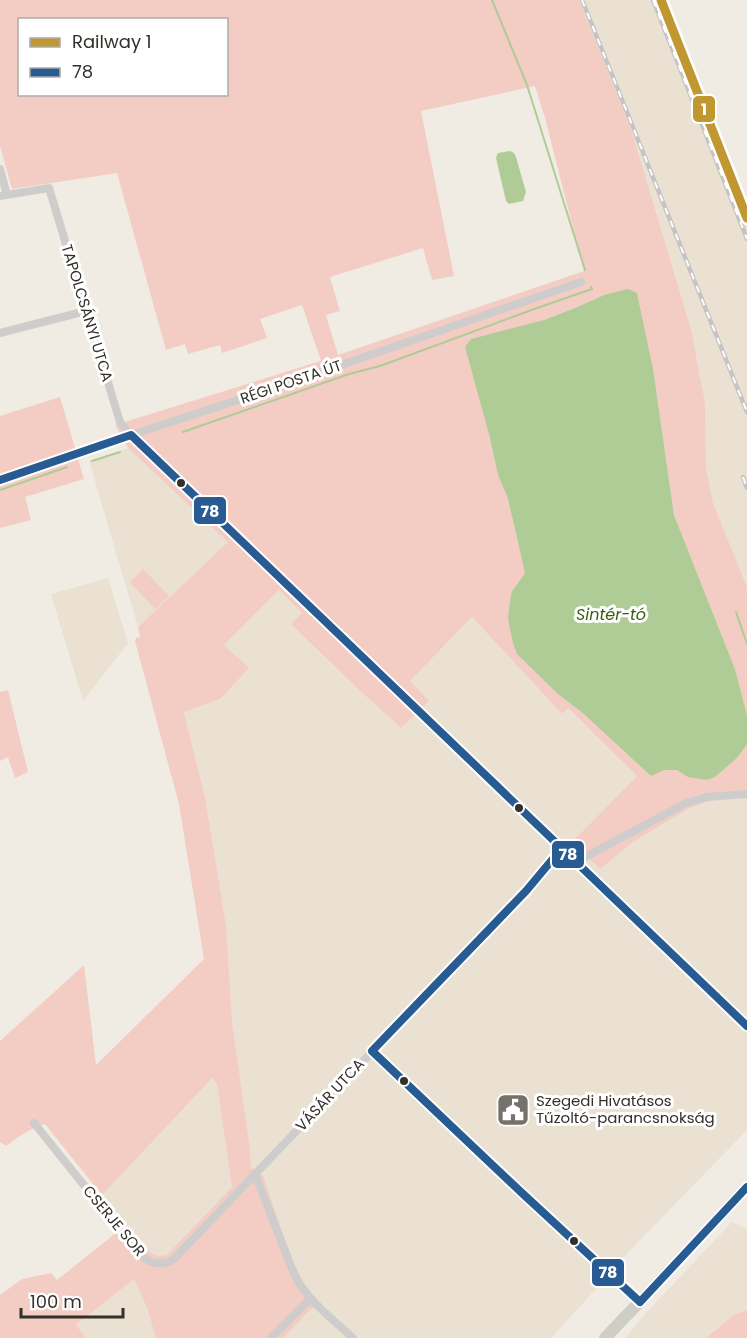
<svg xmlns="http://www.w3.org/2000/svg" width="747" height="1338" viewBox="0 0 747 1338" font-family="Poppins,sans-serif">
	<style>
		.built { fill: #eae1d3 }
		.green { fill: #f3ccc4; fill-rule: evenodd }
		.water { fill: #afcc96 }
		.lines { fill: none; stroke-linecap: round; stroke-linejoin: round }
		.stream { stroke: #afcc96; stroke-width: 2 }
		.minor { stroke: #cfcdcc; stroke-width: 8 }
		.primary { stroke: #cecec7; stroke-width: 12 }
		.rail-casing { stroke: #c5c4c2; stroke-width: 4.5 }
		.rail { stroke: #fff; stroke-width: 2; stroke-dasharray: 7; stroke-linecap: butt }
		.bus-1-casing { stroke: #fff; stroke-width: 12 }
		.bus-1 { stroke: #275b91; stroke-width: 8 }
		.rail-1-casing { stroke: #fff; stroke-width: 14 }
		.rail-1 { stroke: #c09731; stroke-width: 9 }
		.bus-dot { fill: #332f2a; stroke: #fff; stroke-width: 2 }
		.labels { text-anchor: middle; stroke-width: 6; stroke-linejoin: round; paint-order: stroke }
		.street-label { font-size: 15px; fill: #332f2a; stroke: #fff }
		.poi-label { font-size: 15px; fill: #332f2a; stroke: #fff; text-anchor: start }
		.water-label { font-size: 16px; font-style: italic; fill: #365e0d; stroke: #fff }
		.line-badge { stroke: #fff; stroke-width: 2 }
		.badge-label { font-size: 16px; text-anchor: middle; font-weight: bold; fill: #fff }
	</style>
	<rect width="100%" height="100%" fill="#f0ece4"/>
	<g class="built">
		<polygon points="579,0 666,0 747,207 747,587 713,503 706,467 705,403 691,329 632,132"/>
		<polygon points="128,448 228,542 138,627 89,461"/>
		<polygon points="108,578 128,643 83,701 51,594"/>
		<polygon points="279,590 302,613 292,625 358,689 401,728 410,681 472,617 562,714 568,708 637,776 571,843 599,869 633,842 688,809 715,799 747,796 747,1130 615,1266 606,1278 551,1338 283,1338 319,1301 306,1287 290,1255 263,1175 251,1167 250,1149 232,1021 226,925 205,797 184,712 201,706 248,668 224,645"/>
		<polygon points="212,1077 217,1083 232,1187 168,1255 158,1256 149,1252 102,1195"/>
		<polygon points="732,1222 747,1229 747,1310 734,1315 709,1334 708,1338 625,1338 645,1314"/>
		<polygon points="134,1279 147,1308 156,1338 86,1338 76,1325"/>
	</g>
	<g class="green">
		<path d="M0,0H579L632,132L691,329L705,403L706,467L713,503L747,587V715L735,669L674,515L653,368L637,293L604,295L575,308L544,320L489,434L498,475L508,499L525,573L512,591L558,694L585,715L664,770H677L707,780L715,777L737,758L747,742V796L715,799L688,809L633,842L600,869L571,843L637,776L568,708L562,714L472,617L410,681L429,701L401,728L358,689L291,624L302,613L279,590L224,645L249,668L220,699L184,712L205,797L226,925L232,1021L250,1149L251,1167L263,1175L290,1255L306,1287L319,1301L283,1338H156L147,1308L134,1279L76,1325L86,1338H0V1295L22,1279L51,1273L57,1280L126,1225L149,1252L158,1256L167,1255L232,1187L217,1084L212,1078L102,1195L45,1124C29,1129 19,1136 6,1146L0,1142V1041L84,965L96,1065L204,959L179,804L135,641L136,638L140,637L138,627L228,542L128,448L115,425L321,361L302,305L260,319L267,338L222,353L220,345L188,354L185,344L166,350L117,173L12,189L0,146ZM20,20H226V94H20ZM535,86L545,118L584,271L338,355L326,315L340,311L330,277L423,248L432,280L454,276L421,111Z"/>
		<polygon points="60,397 84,479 25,497 31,520 0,528 0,416"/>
		<polygon points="143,569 169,596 155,609 130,582"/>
		<polygon points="8,690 28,772 15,778 8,757 0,761 0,692"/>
		<polygon points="747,1310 747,1338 708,1338 709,1335 734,1315"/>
	</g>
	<g class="water">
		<polygon points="510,151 514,153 516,157 526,192 523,201 509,204 506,201 496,158 498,153"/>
		<polygon points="628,289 637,293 653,368 674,515 735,669 747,715 747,744 737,758 715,777 707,780 688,777 677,770 664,770 651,776 585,715 558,694 517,654 513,643 508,619 510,601 512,591 525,573 508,499 498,475 489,434 465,347 471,339 544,320 575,308 604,295"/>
	</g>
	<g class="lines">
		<g class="stream">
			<polyline points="492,0 527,85 585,270"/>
			<polyline points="183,432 349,374 380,366 537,308 592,289 591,287"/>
			<polyline points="92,461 120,452"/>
			<polyline points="0,490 67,467"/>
			<polyline points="736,612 747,644"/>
		</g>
		<g class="minor">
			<polyline points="0,169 7,195"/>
			<polyline points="0,196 49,188 120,422 131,435 148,450 747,1026"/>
			<polyline points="0,333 86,311"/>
			<polyline points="0,480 131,435 266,391 581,282"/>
			<polyline points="576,862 686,803 707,797 747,794"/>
			<polyline points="372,1051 522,1193 640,1302"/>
			<path d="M34,1123L140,1255C150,1264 161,1266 173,1260L526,891L562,848"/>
			<path d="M255,1174L294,1274C307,1300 331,1318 353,1338"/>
			<polyline points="271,1338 310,1299"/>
		</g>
		<polyline class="primary" points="605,1338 651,1290 747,1187"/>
		<g class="rail-casing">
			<g id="rail">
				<polyline points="582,0 747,412"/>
				<polyline points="653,0 747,239"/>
				<polyline points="743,477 747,488"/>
			</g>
		</g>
		<use href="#rail" class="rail"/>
		<g class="bus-1-casing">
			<g id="bus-1">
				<polyline points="0,480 131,435 747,1026"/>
				<polyline points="562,848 526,891 372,1051 522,1193 640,1302 747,1187"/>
			</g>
		</g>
		<use href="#bus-1" class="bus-1"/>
		<g class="rail-1-casing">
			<polyline id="rail-1" points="661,0 747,218"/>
		</g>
		<use href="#rail-1" class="rail-1"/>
	</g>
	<defs>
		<g id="civic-square" transform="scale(1.725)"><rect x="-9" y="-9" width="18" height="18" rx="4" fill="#75716b" stroke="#fff"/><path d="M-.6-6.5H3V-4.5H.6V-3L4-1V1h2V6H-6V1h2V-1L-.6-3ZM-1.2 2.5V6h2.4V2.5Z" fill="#fff"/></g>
	</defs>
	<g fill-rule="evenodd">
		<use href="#civic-square" x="513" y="1110"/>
	</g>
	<g class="bus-dot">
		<circle cx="181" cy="483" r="5"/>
		<circle cx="519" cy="808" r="5"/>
		<circle cx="404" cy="1081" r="5"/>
		<circle cx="574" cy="1241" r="5"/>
	</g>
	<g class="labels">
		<g class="street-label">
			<text transform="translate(87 313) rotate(73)" y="5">TAPOLCSÁNYI UTCA</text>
			<text transform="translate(291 382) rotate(-19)" y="5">RÉGI POSTA ÚT</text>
			<text transform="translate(330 1095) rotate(-47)" y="5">VÁSÁR UTCA</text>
			<text transform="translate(114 1221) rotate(50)" y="5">CSERJE SOR</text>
		</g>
		<g class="poi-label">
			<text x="536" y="1106">Szegedi Hivatásos<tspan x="536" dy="17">Tűzoltó-parancsnokság</tspan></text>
		</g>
		<g class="water-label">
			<text x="611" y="620">Sintér-tó</text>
		</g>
	</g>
	<g class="line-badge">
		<rect x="692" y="95" width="24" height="28" rx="6" fill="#c09731"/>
		<rect x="193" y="496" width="34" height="29" rx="6" fill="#275b91"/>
		<rect x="551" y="840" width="34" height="29" rx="6" fill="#275b91"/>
		<rect x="591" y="1258" width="34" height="29" rx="6" fill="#275b91"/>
	</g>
	<g class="badge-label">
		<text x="704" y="115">1</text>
		<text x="210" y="517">78</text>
		<text x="568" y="860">78</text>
		<text x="608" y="1278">78</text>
	</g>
	<rect x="18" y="18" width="210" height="78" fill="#ffffff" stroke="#adacaa" stroke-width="1.5"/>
	<rect x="30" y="38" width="30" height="9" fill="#c09731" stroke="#adacaa" stroke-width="1.5"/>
	<text x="72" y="48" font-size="18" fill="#332f2a">Railway 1</text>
	<rect x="30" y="68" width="30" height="9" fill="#275b91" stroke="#adacaa" stroke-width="1.5"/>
	<text x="72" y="78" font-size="18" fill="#332f2a">78</text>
	<path d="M21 1308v9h102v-9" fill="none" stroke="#332f2a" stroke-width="3"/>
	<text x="30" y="1308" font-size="18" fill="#332f2a" stroke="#ffffff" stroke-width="4.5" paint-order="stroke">100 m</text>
</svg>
